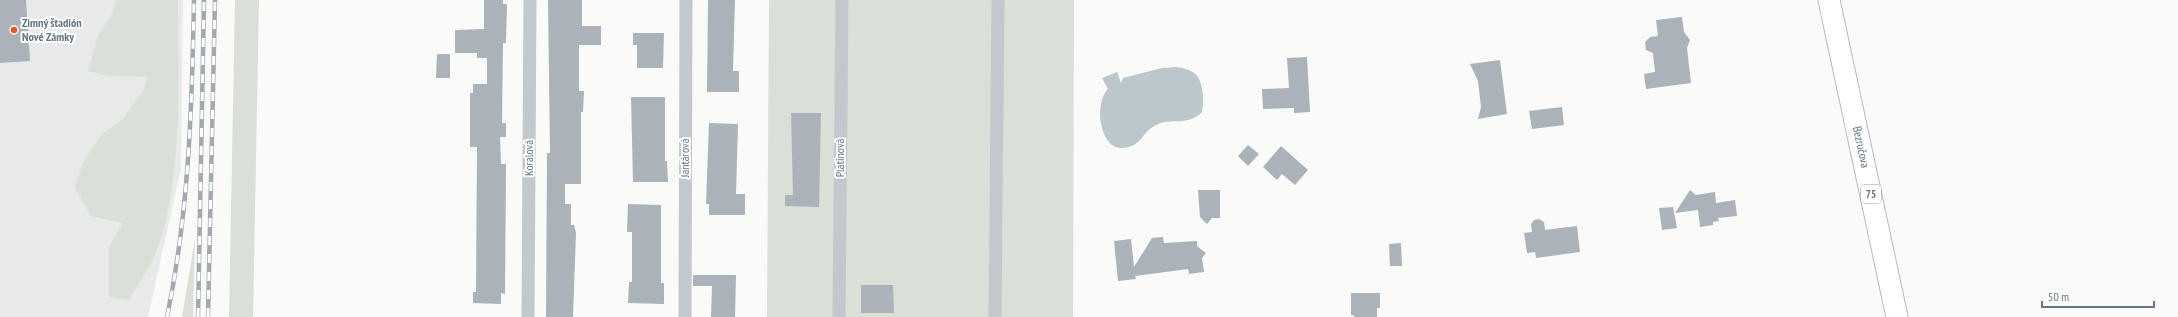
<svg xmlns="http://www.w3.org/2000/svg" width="2178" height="317" viewBox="0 0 2178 317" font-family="'PT Sans Narrow',sans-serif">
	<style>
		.built { fill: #e8e9e9 }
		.green { fill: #dadfd7 }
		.water { fill: #bbc7cb }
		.building { fill: #aab3b9 }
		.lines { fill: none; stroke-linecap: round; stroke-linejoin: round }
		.primary-casing { stroke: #b5babe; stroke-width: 23 }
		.street { stroke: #c3c8cc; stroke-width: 13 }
		.primary { stroke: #fff; stroke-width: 21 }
		.rail-casing { stroke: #a2aab0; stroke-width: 4.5 }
		.rail { stroke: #fff; stroke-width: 3; stroke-dasharray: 9; stroke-linecap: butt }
		.poi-dot { fill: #e4572e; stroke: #fff; stroke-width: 1.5 }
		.labels { text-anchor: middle; stroke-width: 4; stroke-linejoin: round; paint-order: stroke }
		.shield { fill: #fff; stroke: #939fa8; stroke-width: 1 }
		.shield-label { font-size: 11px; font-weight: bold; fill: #657683 }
		.poi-label { font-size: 12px; font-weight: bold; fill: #657683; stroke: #fff; text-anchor: start }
		.street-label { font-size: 12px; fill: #657683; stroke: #fff }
	</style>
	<rect width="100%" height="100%" fill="#fafaf8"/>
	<polygon class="built" points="0,0 183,0 181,168 148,317 0,317"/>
	<g class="green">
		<path d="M116,0H178C178,78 184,183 155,255C148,271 137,285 129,300L109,297V247L123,223L91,216L75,188L83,162L102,134L122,120L144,89L148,77L110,76L88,71L98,36L112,14Z"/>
		<polygon points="235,0 259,0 253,317 229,317"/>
		<polygon points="769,0 1074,0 1073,317 767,317"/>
		<polygon points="195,239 193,317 182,317"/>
	</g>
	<path class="water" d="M1176,67C1182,68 1189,69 1194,73C1204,80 1204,102 1202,112C1188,127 1171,117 1156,125C1141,132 1142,148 1121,148C1099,148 1094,102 1108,89L1102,78L1117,72L1121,83L1123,78L1162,68Z"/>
	<g class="building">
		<polygon points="0,0 26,0 30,61 0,63"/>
		<polygon points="484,0 503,0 503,4 507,4 506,43 503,43 502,123 506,123 506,137 500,137 501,164 506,164 505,294 501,293 501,304 473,303 473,292 476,292 477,147 470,147 470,93 473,93 473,84 487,84 487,58 477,58 477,53 455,53 455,30 484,29"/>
		<polygon points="548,0 582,0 582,26 601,26 601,45 579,45 579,91 584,91 583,112 581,112 581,184 565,184 565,204 571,204 571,225 574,225 576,233 573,317 546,317 547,153 550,153"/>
		<polygon points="708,0 735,0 733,71 739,71 739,92 707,92"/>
		<polygon points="1682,17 1684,32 1690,40 1687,48 1691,83 1646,89 1644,74 1655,72 1653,53 1646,50 1645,42 1650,37 1658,36 1656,20"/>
		<polygon points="633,33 664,33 663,68 637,68 637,45 633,45"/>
		<polygon points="437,54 450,54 450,78 436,78"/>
		<polygon points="1307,57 1310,112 1294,113 1294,108 1263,109 1262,89 1289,88 1287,58"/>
		<polygon points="1500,60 1507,114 1478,119 1481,107 1478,81 1470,64"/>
		<polygon points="631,97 665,97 665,161 667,161 668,182 633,182"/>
		<polygon points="1562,107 1564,125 1532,129 1529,111"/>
		<polygon points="791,113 821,113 819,207 785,206 785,195 793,195"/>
		<polygon points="709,123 738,124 736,194 745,194 745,215 709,215 709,204 706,204"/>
		<polygon points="1248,145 1259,154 1248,166 1238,156"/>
		<polygon points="1281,146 1308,170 1295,185 1282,174 1277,180 1263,167"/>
		<polygon points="1198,190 1220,190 1220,218 1212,218 1207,224 1200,217"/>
		<polygon points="1690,190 1696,195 1715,192 1716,203 1735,200 1737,216 1718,218 1719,221 1713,222 1713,225 1700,227 1698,210 1675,213"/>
		<polygon points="628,204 661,205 661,283 664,283 664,304 628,303 629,282 632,282 632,232 627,232"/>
		<polygon points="1673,207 1677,228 1662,230 1659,208"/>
		<polygon points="1539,219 1544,222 1545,230 1577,226 1580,252 1536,258 1535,252 1527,253 1524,233 1532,232 1531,224 1534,220"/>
		<polygon points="1163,237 1164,243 1197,241 1197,246 1206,253 1202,258 1204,272 1189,274 1188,269 1135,276 1136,279 1118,281 1114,241 1131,239 1134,267 1152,238"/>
		<polygon points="1401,243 1402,266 1390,266 1389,244"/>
		<polygon points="693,275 736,275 735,317 711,317 712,286 693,286"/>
		<polygon points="861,285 893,285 894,313 861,313"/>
		<polygon points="1351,293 1380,293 1380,308 1377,308 1377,317 1354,317 1354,315 1351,315"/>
	</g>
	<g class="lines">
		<g class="primary-casing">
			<polyline id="primary" points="1829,0 1897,317"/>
		</g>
		<g class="street">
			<polyline points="528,317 530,0"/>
			<polyline points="685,317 686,0"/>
			<polyline points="839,317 842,0"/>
			<polyline points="995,317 998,0"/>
		</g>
		<use href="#primary" class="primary"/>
		<g class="rail-casing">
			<g id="rail">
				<path d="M167,317C189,212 192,107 194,0"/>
				<polyline points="198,317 204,0"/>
				<polyline points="208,317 215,0"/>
			</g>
		</g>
		<use href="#rail" class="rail"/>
	</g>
	<circle class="poi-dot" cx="14" cy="30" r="4"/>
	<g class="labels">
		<rect class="shield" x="1861" y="185" width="20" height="18" rx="3"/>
		<g class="shield-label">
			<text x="1871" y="198">75</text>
		</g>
		<g class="poi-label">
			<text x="22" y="27">Zimný štadión<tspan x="22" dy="14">Nové Zámky</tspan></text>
		</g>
		<g class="street-label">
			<text transform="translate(1861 147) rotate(78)" y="4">Bezručova</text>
			<text transform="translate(529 158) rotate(-90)" y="4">Koralová</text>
			<text transform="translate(685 158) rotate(-90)" y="4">Jantárová</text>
			<text transform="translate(840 158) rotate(-90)" y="4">Platinová</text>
		</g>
	</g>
	<path d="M2042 301v6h112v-6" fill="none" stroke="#657683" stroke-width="2"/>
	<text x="2048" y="301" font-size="12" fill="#657683" stroke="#ffffff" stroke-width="3" paint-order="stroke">50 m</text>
</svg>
